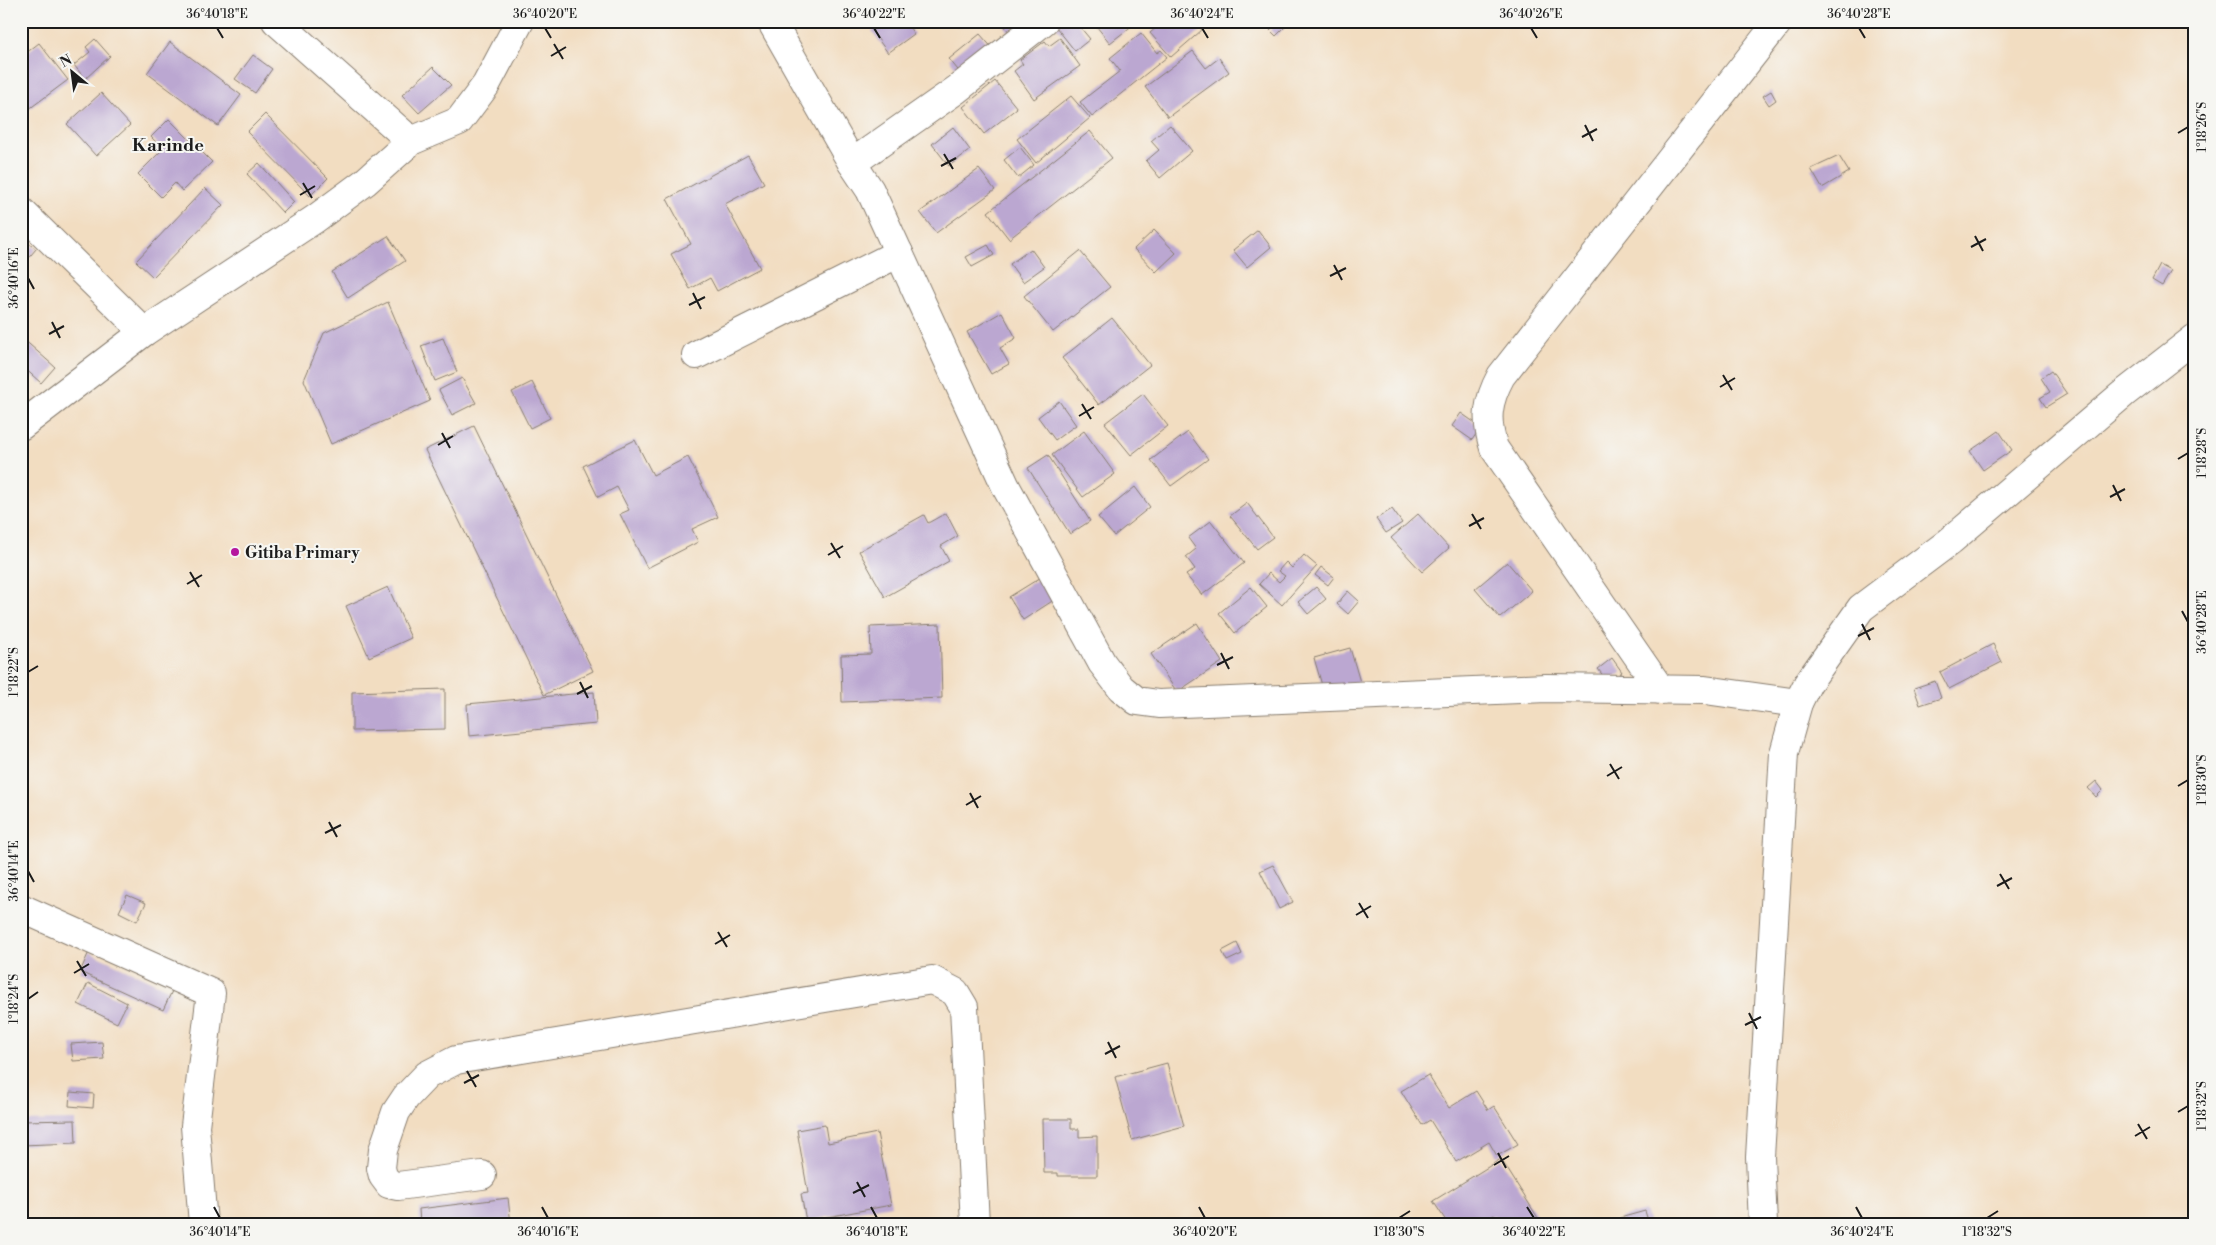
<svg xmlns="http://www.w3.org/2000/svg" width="2216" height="1245" viewBox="0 0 2216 1245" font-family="'Libre Bodoni',serif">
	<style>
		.building { fill: #bba7d1 }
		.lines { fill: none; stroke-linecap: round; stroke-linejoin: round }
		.minor-casing { stroke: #877c6e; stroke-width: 30 }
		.minor { stroke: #fff; stroke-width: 28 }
		.ticks { fill: none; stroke: #1c1c1c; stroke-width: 2 }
		.poi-dot { fill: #b5179e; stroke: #f6f6f2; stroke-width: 2 }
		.labels { text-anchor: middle; stroke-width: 4; stroke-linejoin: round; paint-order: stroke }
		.poi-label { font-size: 16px; font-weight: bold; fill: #1c1c1c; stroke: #f6f6f2; text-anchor: start }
		.neighbourhood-label { font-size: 18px; font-weight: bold; fill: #1c1c1c; stroke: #f6f6f2 }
		.neatline { fill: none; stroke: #1c1c1c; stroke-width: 2 }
		.ticks-label { font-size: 12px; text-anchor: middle; fill: #1c1c1c }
	</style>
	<rect width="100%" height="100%" fill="#f6f6f2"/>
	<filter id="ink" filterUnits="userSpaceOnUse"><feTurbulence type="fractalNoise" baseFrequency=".02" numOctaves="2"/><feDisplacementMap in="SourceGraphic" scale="10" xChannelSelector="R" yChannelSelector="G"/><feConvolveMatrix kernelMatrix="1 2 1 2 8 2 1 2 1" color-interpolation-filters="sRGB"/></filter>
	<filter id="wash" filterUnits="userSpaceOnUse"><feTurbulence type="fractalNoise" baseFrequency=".0096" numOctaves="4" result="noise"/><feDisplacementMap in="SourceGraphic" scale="20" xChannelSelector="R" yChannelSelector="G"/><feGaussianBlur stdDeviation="1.12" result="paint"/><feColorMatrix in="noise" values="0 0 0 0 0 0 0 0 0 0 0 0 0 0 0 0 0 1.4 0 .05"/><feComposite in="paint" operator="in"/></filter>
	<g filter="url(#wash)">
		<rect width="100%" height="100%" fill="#f2ddc1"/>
		<g id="blocks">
			<g class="building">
				<polygon points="21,21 32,21 21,31"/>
				<polygon points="884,21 890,25 895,21 905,21 914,34 888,53 872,31"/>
				<polygon points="956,21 968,21 959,27"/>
				<polygon points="1001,21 1023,21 1009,32"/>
				<polygon points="1064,21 1075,21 1090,39 1075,51 1056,27"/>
				<polygon points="1092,21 1138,21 1110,43"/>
				<polygon points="1164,21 1194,21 1202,30 1171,57 1150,33"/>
				<polygon points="1278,21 1282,21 1287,25 1276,36 1270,30"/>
				<polygon points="1141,33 1157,53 1161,50 1167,57 1092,117 1080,102 1120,71 1110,58"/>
				<polygon points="980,34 994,50 962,75 949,59"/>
				<polygon points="1060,38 1080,66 1034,99 1014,71 1023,64 1020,60 1045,41 1049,46"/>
				<polygon points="95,39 110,56 85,79 74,65 90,52 86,47"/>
				<polygon points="170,42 241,95 218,126 147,73"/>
				<polygon points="39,43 68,80 21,115 21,57"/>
				<polygon points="1193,51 1206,68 1219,58 1229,72 1168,117 1145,87"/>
				<polygon points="253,55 272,69 255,93 235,79"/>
				<polygon points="433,67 451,85 419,113 402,95"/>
				<polygon points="995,81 1017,108 984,134 963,107"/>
				<polygon points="1771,91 1776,100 1769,105 1763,96"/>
				<polygon points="101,93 130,125 96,156 67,124"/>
				<polygon points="1071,96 1090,118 1036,163 1017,139"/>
				<polygon points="265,114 328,178 310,196 247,132"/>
				<polygon points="169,119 212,162 182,191 175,183 161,197 138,174 163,149 151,137"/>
				<polygon points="1170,125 1192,151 1160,178 1146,161 1159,150 1151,141"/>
				<polygon points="953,127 970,150 949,166 932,144"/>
				<polygon points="1090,131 1112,158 1009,239 988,212"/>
				<polygon points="1020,147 1034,165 1018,178 1004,160"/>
				<polygon points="748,155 764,183 725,204 760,268 717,291 710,278 690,289 671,254 691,244 667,199"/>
				<polygon points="1839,156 1849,172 1822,188 1811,169"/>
				<polygon points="259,163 294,202 283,213 247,174"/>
				<polygon points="979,169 995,190 936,233 920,212"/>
				<polygon points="205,188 223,205 153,277 136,261"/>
				<polygon points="1154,230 1176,253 1156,272 1134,249"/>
				<polygon points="1258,230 1271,247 1247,267 1233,250"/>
				<polygon points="388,236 405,261 348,298 332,272"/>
				<polygon points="21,238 36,249 21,267"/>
				<polygon points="988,245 994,255 972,267 966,257"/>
				<polygon points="1031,249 1044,267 1023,282 1010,264"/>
				<polygon points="1080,251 1110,287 1053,332 1024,296"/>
				<polygon points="2160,265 2171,271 2162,286 2152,280"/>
				<polygon points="388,302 430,401 331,444 304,380 324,333"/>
				<polygon points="1002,312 1016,338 1000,348 1009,364 991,374 967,332"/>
				<polygon points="1112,318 1150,365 1099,405 1062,358"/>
				<polygon points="21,337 55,367 41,383 21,365"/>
				<polygon points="443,338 457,372 435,381 421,346"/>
				<polygon points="2051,371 2067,394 2046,407 2040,398 2050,392 2041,378"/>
				<polygon points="462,378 476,403 452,415 439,390"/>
				<polygon points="532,382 550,418 530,428 512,392"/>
				<polygon points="1143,394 1168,426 1131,455 1105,423"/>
				<polygon points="1059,401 1076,425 1055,440 1038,417"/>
				<polygon points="1461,413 1481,427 1472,440 1452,426"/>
				<polygon points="474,426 593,671 544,695 425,450"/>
				<polygon points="1084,431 1115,474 1083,497 1052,455"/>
				<polygon points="1999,431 2012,450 1983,470 1970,451"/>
				<polygon points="1188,432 1208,459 1171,486 1151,460"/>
				<polygon points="635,440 653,475 688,457 718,517 692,529 698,542 647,568 620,514 629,510 617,487 598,497 583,466"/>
				<polygon points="1048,455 1090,521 1070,534 1028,468"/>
				<polygon points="1135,487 1150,507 1114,536 1098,517"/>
				<polygon points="1247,503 1273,537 1257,549 1230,516"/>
				<polygon points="1392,509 1402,523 1386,533 1376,519"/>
				<polygon points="946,513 958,536 941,546 949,561 885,597 859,551 924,515 928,523"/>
				<polygon points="1418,514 1449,548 1422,572 1391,538"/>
				<polygon points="1211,521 1244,563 1202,595 1186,575 1195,569 1186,557 1196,549 1188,538"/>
				<polygon points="1304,555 1317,566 1282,605 1259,584 1269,573 1279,582 1285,576 1278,571 1286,562 1292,568"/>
				<polygon points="1507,562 1532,591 1500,618 1475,589"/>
				<polygon points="1321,567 1334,577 1328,585 1315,575"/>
				<polygon points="1043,576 1057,598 1023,620 1009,597"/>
				<polygon points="388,587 411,638 369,657 346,606"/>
				<polygon points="1251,587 1267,607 1235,633 1219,613"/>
				<polygon points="1316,587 1326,599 1308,614 1298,602"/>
				<polygon points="1348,591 1359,601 1348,614 1337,604"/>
				<polygon points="1197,623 1222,662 1177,692 1151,654"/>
				<polygon points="940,624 942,698 842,702 841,655 871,654 870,627"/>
				<polygon points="1993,644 2002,662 1949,689 1940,672"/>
				<polygon points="1350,648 1360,682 1324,692 1314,658"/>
				<polygon points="1612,658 1622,672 1608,682 1598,669"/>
				<polygon points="1935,681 1941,698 1920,705 1914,688"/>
				<polygon points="445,689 445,729 352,731 352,692"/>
				<polygon points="594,692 596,724 469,736 467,704"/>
				<polygon points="2096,781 2103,790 2096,797 2088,788"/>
				<polygon points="1273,865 1293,902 1279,909 1260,871"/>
				<polygon points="127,895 146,903 137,921 119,912"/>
				<polygon points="1237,943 1242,954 1227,961 1222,951"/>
				<polygon points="89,952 172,991 163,1010 80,972"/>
				<polygon points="88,983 127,1003 117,1023 78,1004"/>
				<polygon points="102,1042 104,1059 73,1061 71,1044"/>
				<polygon points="1167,1063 1184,1126 1132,1140 1115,1077"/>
				<polygon points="1428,1075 1449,1108 1476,1091 1488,1110 1494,1106 1518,1144 1497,1156 1489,1142 1456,1162 1430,1120 1422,1125 1401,1091"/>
				<polygon points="70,1092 94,1094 93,1108 69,1106"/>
				<polygon points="1043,1119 1071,1119 1071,1129 1079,1129 1079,1137 1097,1136 1097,1176 1058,1176 1058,1173 1044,1173"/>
				<polygon points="75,1120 76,1143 21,1145 21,1121"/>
				<polygon points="825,1125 828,1143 877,1133 891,1205 806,1221 801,1194 808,1193 797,1130"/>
				<polygon points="1501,1159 1538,1218 1529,1224 1499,1224 1494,1215 1481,1224 1448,1224 1433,1201"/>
				<polygon points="508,1198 511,1224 420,1224 419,1209"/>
				<polygon points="1645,1211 1649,1224 1622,1224 1620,1218"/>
			</g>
		</g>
	</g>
	<g filter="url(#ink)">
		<use href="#blocks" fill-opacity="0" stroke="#877c6e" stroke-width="1"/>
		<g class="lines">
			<g class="minor-casing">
				<g id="minor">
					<polyline points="276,21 411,141"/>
					<polyline points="771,21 852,163 870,190 1006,487 1102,663 1121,688 1137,701 1159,704 1546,688 1705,690 1798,703"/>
					<polyline points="852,163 956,90 1044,21"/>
					<polyline points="21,211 144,332"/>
					<polyline points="696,355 899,253"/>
					<polyline points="21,426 144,332 315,219 365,182 411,141 459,121 486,85 520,21"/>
					<path d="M1661,690L1494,448C1485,420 1487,402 1501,376L1779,21"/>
					<polyline points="21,908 211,993 195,1126 203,1224"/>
					<polyline points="482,1175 398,1186 389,1184 383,1176 381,1168 383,1150 396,1112 406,1097 427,1075 456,1060 932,980 955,992 964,1007 975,1224"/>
					<polyline points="1763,1224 1760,1157 1784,753 1798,703 1808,683 1861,608 1949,542 2123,394 2195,338"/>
				</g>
			</g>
			<use href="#minor" class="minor"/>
		</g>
	</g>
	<path class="ticks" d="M217,28L223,38M545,28L551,38M874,28L880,38M1202,28L1208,38M1531,28L1537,38M1859,28L1865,38M554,44L563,59M551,56L566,47M1585,125L1593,141M2178,133L2188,127M1582,137L1597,129M944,154L953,169M941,166L956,158M303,183L312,198M300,195L315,186M1975,236L1983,251M1971,247L1986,239M1334,265L1342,280M1330,276L1346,268M28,278L34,289M693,293L701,309M689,305L705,297M52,322L60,338M49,334L64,326M1723,375L1732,390M1720,387L1735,378M1082,404L1091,419M1079,416L1094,407M442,433L450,448M438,445L453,436M2178,459L2188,453M2113,485L2121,501M2110,497L2125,489M1472,514L1481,529M1469,526L1484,518M831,543L840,558M828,555L843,546M190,572L199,587M187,584L202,575M2182,611L2188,622M1862,624L1870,640M1858,636L1874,628M1221,653L1229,669M1217,665L1233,657M28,672L38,666M580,682L588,698M577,694L592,686M1610,764L1619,779M1607,776L1622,767M2178,786L2188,780M970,793L978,808M966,805L981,796M329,822L337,837M325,833L341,825M28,871L34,882M2000,874L2009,889M1997,886L2012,878M1359,903L1368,918M1356,915L1371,906M718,932L727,947M715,944L730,935M77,961L86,976M74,973L89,964M28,999L38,992M1749,1013L1757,1029M1745,1025L1761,1017M1108,1042L1116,1058M1105,1054L1120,1046M467,1071L476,1087M464,1083L479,1075M2178,1112L2188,1106M2138,1124L2147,1139M2135,1136L2150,1127M1498,1153L1506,1168M1494,1165L1509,1156M857,1182L865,1197M853,1193L869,1185M214,1207L220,1218M542,1207L548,1218M871,1207L877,1218M1199,1207L1205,1218M1527,1207L1534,1218M1856,1207L1862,1218M1399,1218L1410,1211M1987,1218L1998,1211"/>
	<circle class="poi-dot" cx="235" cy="552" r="5"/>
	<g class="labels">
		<g class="poi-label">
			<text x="245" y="558">Gitiba Primary</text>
		</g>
		<g class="neighbourhood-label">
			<text x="168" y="151">Karinde</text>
		</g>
	</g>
	<rect width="2216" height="1245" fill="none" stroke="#f6f6f2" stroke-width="55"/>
	<g transform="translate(72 72) rotate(331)" stroke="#f6f6f2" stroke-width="4" paint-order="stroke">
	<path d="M0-4L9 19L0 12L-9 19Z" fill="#1c1c1c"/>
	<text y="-8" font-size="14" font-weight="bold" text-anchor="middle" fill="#1c1c1c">N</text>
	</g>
	<rect x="28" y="28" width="2160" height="1190" class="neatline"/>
	<g class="ticks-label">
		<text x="217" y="18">36°40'18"E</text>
		<text x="545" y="18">36°40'20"E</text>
		<text x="874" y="18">36°40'22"E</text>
		<text x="1202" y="18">36°40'24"E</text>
		<text x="1531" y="18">36°40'26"E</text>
		<text x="1859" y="18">36°40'28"E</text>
		<text transform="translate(2202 127) rotate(-90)" y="4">1°18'26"S</text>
		<text transform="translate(14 278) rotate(-90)" y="4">36°40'16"E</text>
		<text transform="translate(2202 453) rotate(-90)" y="4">1°18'28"S</text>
		<text transform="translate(2202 622) rotate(-90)" y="4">36°40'28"E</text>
		<text transform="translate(14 672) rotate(-90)" y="4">1°18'22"S</text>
		<text transform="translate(2202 780) rotate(-90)" y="4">1°18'30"S</text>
		<text transform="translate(14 871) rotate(-90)" y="4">36°40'14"E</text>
		<text transform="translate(14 999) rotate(-90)" y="4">1°18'24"S</text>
		<text transform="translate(2202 1106) rotate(-90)" y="4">1°18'32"S</text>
		<text x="220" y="1236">36°40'14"E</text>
		<text x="548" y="1236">36°40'16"E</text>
		<text x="877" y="1236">36°40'18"E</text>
		<text x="1205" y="1236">36°40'20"E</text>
		<text x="1399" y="1236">1°18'30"S</text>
		<text x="1534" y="1236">36°40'22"E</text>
		<text x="1862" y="1236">36°40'24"E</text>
		<text x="1987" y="1236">1°18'32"S</text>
	</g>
</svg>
